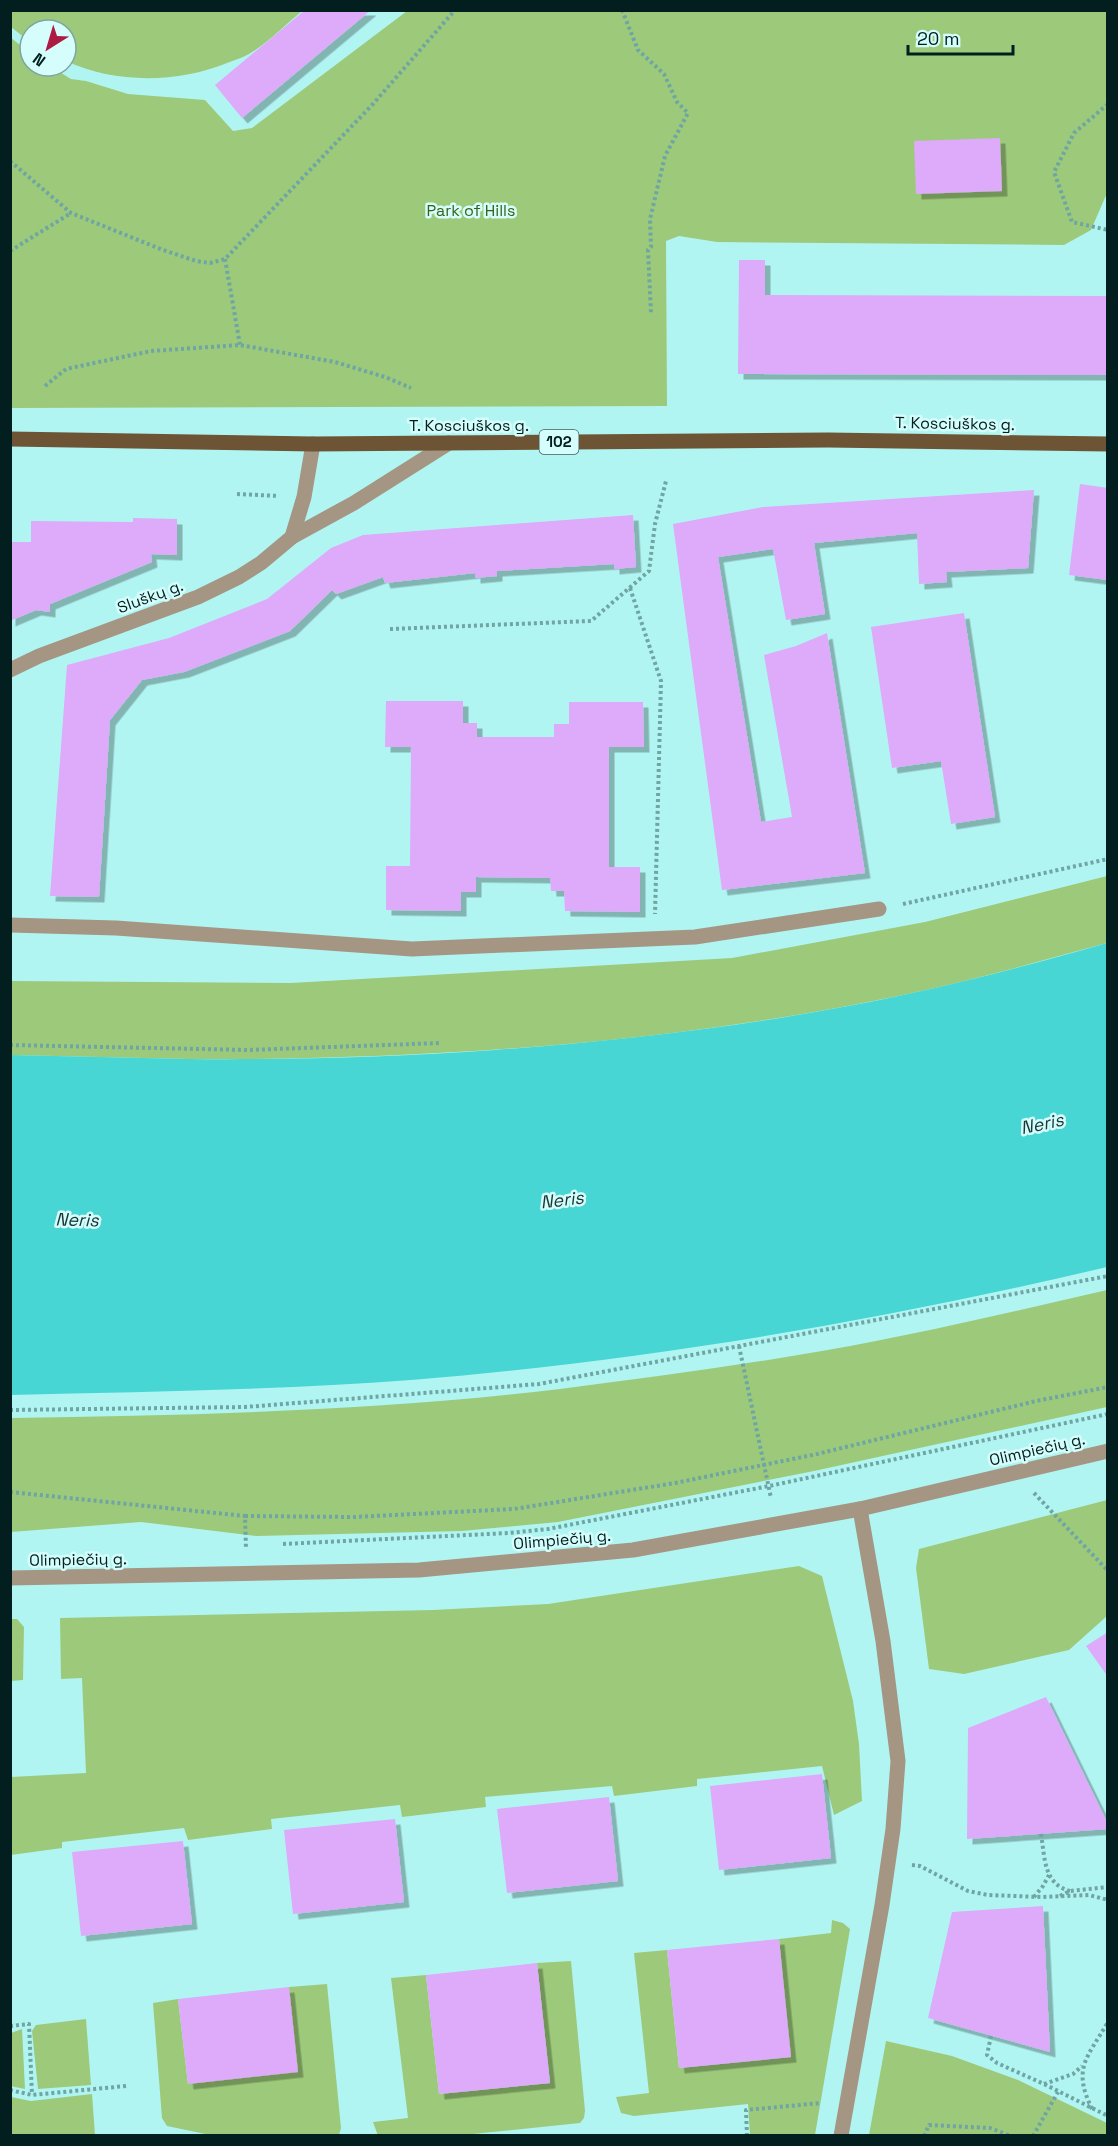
<svg xmlns="http://www.w3.org/2000/svg" width="1118" height="2146" viewBox="0 0 1118 2146" font-family="'Space Grotesk',sans-serif">
	<style>
		.green { fill: #9cca7a }
		.water { fill: #48d6d4 }
		.building { fill: #ddabf9; filter: url(#shadow) }
		.lines { fill: none; stroke-linecap: round; stroke-linejoin: round }
		.path { stroke: #6fa5a3; stroke-width: 4; stroke-dasharray: 3 3; stroke-linecap: butt }
		.minor { stroke: #a59684; stroke-width: 15 }
		.tertiary { stroke: #a59684; stroke-width: 15 }
		.primary { stroke: #6d5434; stroke-width: 15 }
		.labels { text-anchor: middle; stroke-width: 5; stroke-linejoin: round; paint-order: stroke }
		.shield { fill: #d5fdfb; stroke: #416160; stroke-width: 1.5 }
		.shield-label { font-size: 15px; font-weight: bold; fill: #021e1e }
		.park-label { font-size: 16px; fill: #3a5f18; stroke: #d5fdfb }
		.street-label { font-size: 16px; fill: #021e1e; stroke: #d5fdfb }
		.water-label { font-size: 18px; font-style: italic; fill: #1a3737; stroke: #d5fdfb }
	</style>
	<defs>
		<filter id="shadow"><feDropShadow dx="5.5" dy="5.5" stdDeviation="0" flood-color="#0004"/></filter>
	</defs>
	<rect width="100%" height="100%" fill="#b1f5f3"/>
	<g class="green">
		<path d="M10,11L11,10L302,11C285,25 268,43 249,54C242,58 234,60 227,63C178,83 115,84 66,61V30H30V42L11,27Z"/>
		<polygon points="407,11 1107,11 1107,193 1091,230 1064,245 717,242 679,236 666,241 667,406 11,408 10,37 30,53 30,66 50,66 71,79 86,81 128,94 205,100 233,131 252,128"/>
		<path d="M1107,876V943C1040,961 972,981 903,995C803,1016 701,1031 600,1041C465,1054 325,1060 189,1059C129,1058 70,1056 11,1055L10,981L291,983L732,958L925,922Z"/>
		<path d="M1107,1290V1407L814,1471L558,1522L462,1531L257,1536L141,1522L11,1532V1418C194,1415 378,1411 560,1389C637,1379 715,1369 792,1356C898,1339 1003,1314 1107,1290Z"/>
		<polygon points="1107,1500 1107,1616 1069,1650 964,1674 929,1669 916,1568 919,1549"/>
		<polygon points="799,1566 822,1576 853,1701 859,1744 862,1801 834,1815 822,1766 697,1779 697,1786 614,1796 612,1786 485,1797 486,1807 402,1817 400,1805 271,1819 272,1829 188,1840 184,1828 62,1842 62,1848 11,1855 11,1777 86,1773 82,1678 61,1679 60,1618 433,1610 548,1604"/>
		<polygon points="11,1619 17,1619 24,1627 23,1680 11,1681"/>
		<polygon points="832,1920 843,1923 850,1929 815,2135 750,2135 748,2104 634,2116 621,2113 616,2097 649,2093 634,1953 667,1950 679,2068 790,2057 779,1939 831,1933"/>
		<polygon points="571,1961 585,2111 584,2118 580,2123 463,2135 378,2136 373,2122 408,2118 391,1978 426,1975 439,2094 550,2083 537,1963"/>
		<polygon points="327,1984 341,2128 339,2135 210,2135 167,2126 162,2118 153,2003 178,1999 188,2084 289,1987"/>
		<polygon points="86,2019 91,2085 38,2089 32,2031 36,2025"/>
		<polygon points="22,2029 25,2089 10,2086 11,2033"/>
		<polygon points="886,2041 952,2056 1018,2080 1107,2123 1107,2135 869,2135"/>
		<polygon points="92,2094 95,2135 11,2135 11,2097 31,2101"/>
	</g>
	<path class="water" d="M1107,943V1267C879,1321 645,1361 411,1380C278,1390 144,1392 11,1395V1055C70,1056 129,1058 189,1059C290,1060 393,1057 495,1050C631,1040 768,1024 903,995C971,981 1040,962 1107,943Z"/>
	<g class="building">
		<polygon points="305,10 371,10 242,118 215,85"/>
		<polygon points="1000,138 1002,191 916,194 914,141"/>
		<polygon points="739,260 765,260 765,295 1108,296 1108,375 738,374"/>
		<polygon points="1080,484 1108,488 1108,580 1069,575"/>
		<polygon points="1034,490 1028,568 946,572 947,582 919,584 917,533 814,543 825,614 786,620 773,549 718,557 761,822 792,817 764,655 796,646 827,633 865,873 722,890 673,524 763,507"/>
		<polygon points="633,515 636,567 614,569 614,564 497,571 497,576 475,578 475,573 385,583 383,577 336,594 332,590 290,631 184,672 142,680 110,720 99,897 50,896 67,665 169,638 267,599 331,548 363,535"/>
		<polygon points="133,518 177,519 177,555 151,554 152,562 50,604 50,612 36,610 10,621 10,542 31,542 31,521 133,522"/>
		<polygon points="964,613 995,817 951,824 941,761 892,768 871,627"/>
		<polygon points="386,701 463,701 463,723 477,723 477,737 554,737 554,724 569,724 569,702 643,702 644,747 609,747 609,867 640,867 640,912 565,911 564,891 551,891 550,878 476,877 476,892 461,892 461,911 386,910 386,866 410,866 411,747 385,747"/>
		<polygon points="1108,1632 1108,1677 1086,1646"/>
		<polygon points="1046,1697 1108,1824 1108,1829 967,1839 968,1728"/>
		<polygon points="822,1774 831,1858 719,1870 710,1786"/>
		<polygon points="609,1797 618,1881 507,1893 497,1809"/>
		<polygon points="395,1819 404,1902 293,1914 284,1830"/>
		<polygon points="183,1841 192,1924 81,1936 72,1852"/>
		<polygon points="1043,1906 1050,2052 928,2018 952,1912"/>
		<polygon points="779,1939 791,2057 679,2068 667,1950"/>
		<polygon points="537,1963 550,2083 439,2094 426,1975"/>
		<polygon points="289,1987 298,2072 188,2084 178,1999"/>
	</g>
	<g class="lines">
		<g class="path">
			<polyline points="622,10 638,50 664,74 677,102 688,113 665,156 650,219 651,247 648,250 651,313"/>
			<polyline points="1108,104 1074,133 1054,172 1072,222 1108,230"/>
			<polyline points="10,161 71,213 163,250 196,261 210,263 225,259 373,104 455,10"/>
			<polyline points="10,251 71,213"/>
			<polyline points="225,259 240,345"/>
			<polyline points="45,386 66,369 151,351 240,345 335,362 385,377 411,388"/>
			<polyline points="237,494 279,496"/>
			<polyline points="630,588 661,681 655,914"/>
			<polyline points="390,629 591,621 649,571 655,524 666,481"/>
			<polyline points="903,904 1108,859"/>
			<polyline points="10,1045 248,1050 441,1043"/>
			<polyline points="739,1346 771,1498"/>
			<polyline points="10,1410 245,1407 539,1384 1108,1276"/>
			<polyline points="10,1492 245,1516 246,1549"/>
			<polyline points="1034,1493 1108,1571"/>
			<polyline points="245,1516 354,1517 514,1509 675,1483 817,1454 1036,1401 1108,1387"/>
			<polyline points="283,1544 509,1533 548,1529 769,1486 1108,1414"/>
			<path d="M1041,1834C1045,1857 1043,1884 1070,1891"/>
			<polyline points="912,1865 920,1866 968,1891 988,1895 1041,1897 1089,1895 1108,1900"/>
			<polyline points="1060,1896 1070,1891 1108,1887"/>
			<polyline points="1034,1897 1043,1886 1049,1875"/>
			<polyline points="10,2026 29,2024 32,2095"/>
			<polyline points="991,2036 987,2055 997,2063 1044,2084 1108,2116"/>
			<polyline points="1044,2084 1073,2074 1082,2066"/>
			<polyline points="10,2090 32,2095 126,2086"/>
			<path d="M1092,2109C1072,2068 1087,2058 1108,2022"/>
			<polyline points="747,2136 746,2110 821,2103"/>
			<polyline points="924,2136 929,2125 990,2128 1011,2136"/>
			<polyline points="1033,2136 1058,2092"/>
		</g>
		<g class="minor">
			<polyline points="292,537 304,497 313,444"/>
			<polyline points="10,670 39,656 198,597 239,577 261,563 292,537 354,503 449,443"/>
			<polyline points="10,925 116,928 412,949 695,937 879,909"/>
			<polyline points="841,2136 882,1905 893,1829 898,1761 883,1641 860,1509"/>
		</g>
		<polyline class="tertiary" points="10,1578 419,1570 633,1550 860,1509 1108,1451"/>
		<polyline class="primary" points="10,439 313,444 828,440 1108,444"/>
	</g>
	<g class="labels">
		<rect class="shield" x="539.5" y="430" width="39" height="24" rx="4.5"/>
		<g class="shield-label">
			<text x="559" y="447">102</text>
		</g>
		<g class="park-label">
			<text x="471" y="216">Park of Hills</text>
		</g>
		<g class="street-label">
			<text transform="translate(955 423) rotate(1)" y="6">T. Kosciuškos g.</text>
			<text x="469" y="431">T. Kosciuškos g.</text>
			<text transform="translate(150 596) rotate(-20)" y="6">Sluškų g.</text>
			<text transform="translate(1037 1449) rotate(-13)" y="6">Olimpiečių g.</text>
			<text transform="translate(562 1539) rotate(-5)" y="6">Olimpiečių g.</text>
			<text transform="translate(78 1559) rotate(-1)" y="6">Olimpiečių g.</text>
		</g>
		<g class="water-label">
			<text transform="translate(1042 1124) rotate(-12)" y="6">Neris</text>
			<text transform="translate(562 1200) rotate(-7)" y="6">Neris</text>
			<text transform="translate(77 1220) rotate(1)" y="6">Neris</text>
		</g>
	</g>
	<rect width="1118" height="2146" fill="none" stroke="#021e1e" stroke-width="24"/>
	<g transform="translate(48 48) rotate(217)"><circle r="28" fill="#d5fdfb" stroke="#81a4a3" stroke-width="1.5"/>
	<path d="M0-4.5L10 22L0 15L-10 22Z" fill="#ae1b42"/>
	<text y="-9" font-size="16" font-weight="bold" text-anchor="middle" fill="#021e1e">N</text>
	</g>
	<path d="M908 45v9h105v-9" fill="none" stroke="#021e1e" stroke-width="3"/>
	<text x="917" y="45" font-size="18" fill="#021e1e" stroke="#d5fdfb" stroke-width="4.5" paint-order="stroke">20 m</text>
</svg>
